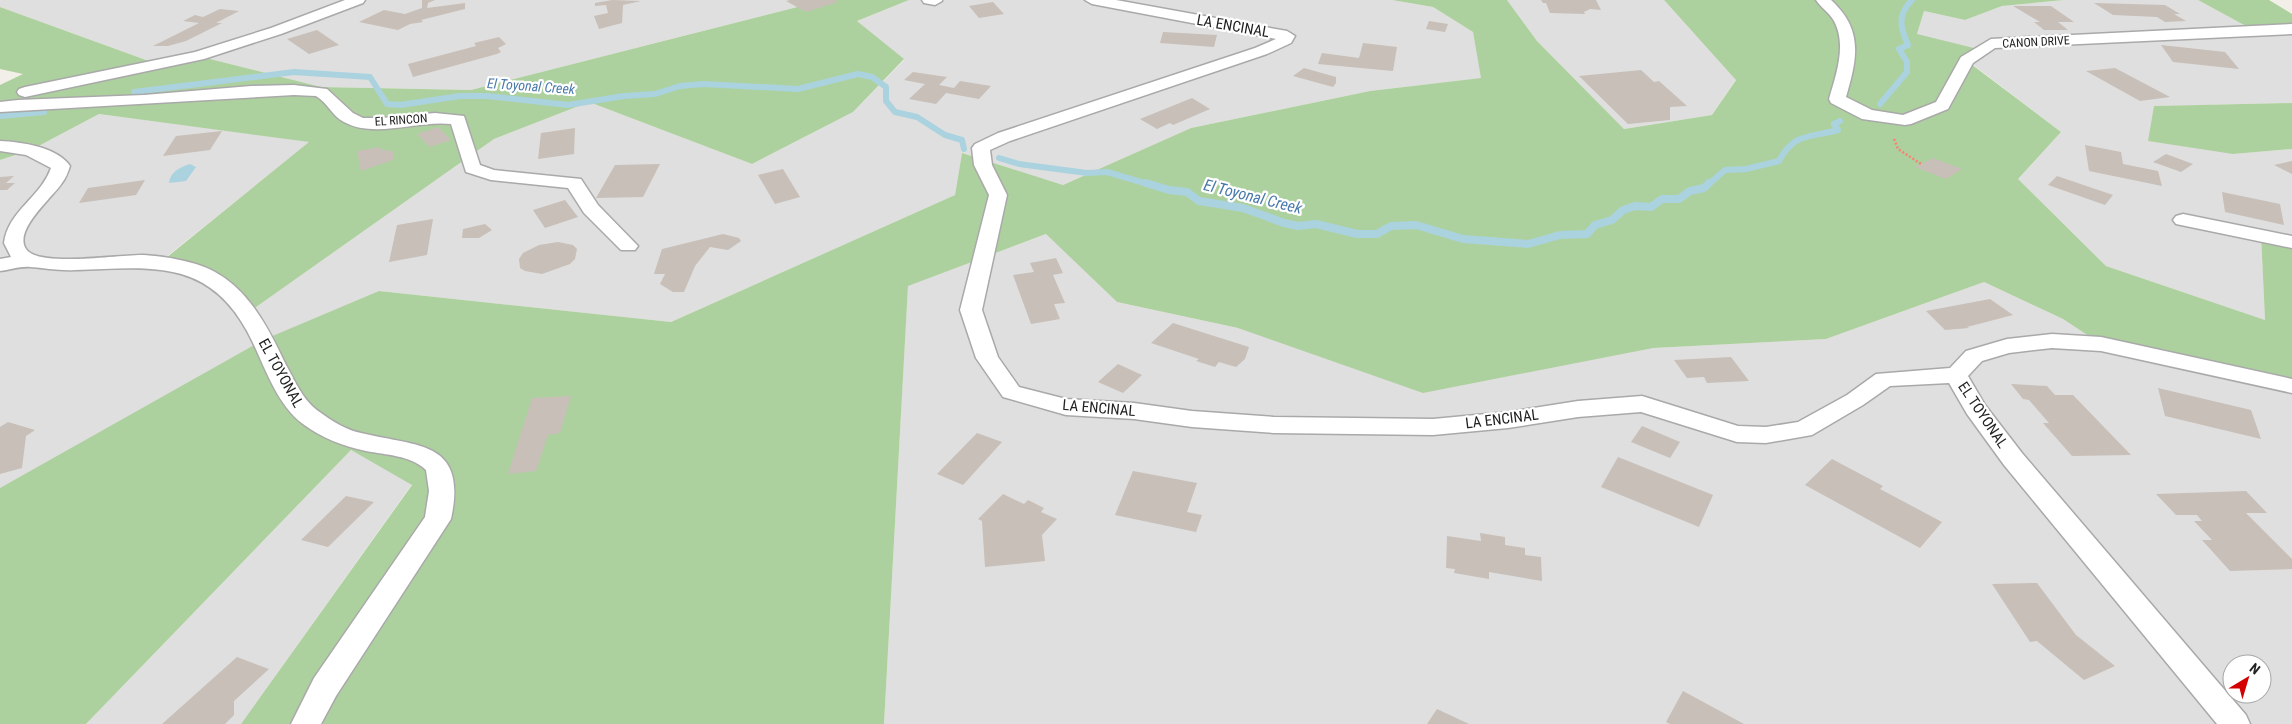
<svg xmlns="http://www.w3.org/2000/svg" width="2292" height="724" viewBox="0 0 2292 724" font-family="'Roboto Condensed',sans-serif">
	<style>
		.residential { fill: #e0dfdf; fill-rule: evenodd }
		.forest { fill: #add19e }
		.water { fill: #aad3df }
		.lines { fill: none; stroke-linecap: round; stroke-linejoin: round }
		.stream-far1 { stroke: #aad3df; stroke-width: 6 }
		.stream { stroke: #aad3df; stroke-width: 8 }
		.building { fill: #c7bfb8 }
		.minor-casing { stroke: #a9a9a9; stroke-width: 3 }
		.path { stroke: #fa8072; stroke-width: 2.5; stroke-dasharray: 2 2; stroke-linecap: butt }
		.minor { fill: #fff; fill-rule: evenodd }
		.labels { text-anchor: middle; stroke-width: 4.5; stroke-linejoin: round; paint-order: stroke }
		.far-street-label { font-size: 12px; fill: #222; stroke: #fff }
		.far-water-label { font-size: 14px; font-style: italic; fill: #4a7aab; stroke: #fff }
		.street-label { font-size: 15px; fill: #222; stroke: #fff }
		.water-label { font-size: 16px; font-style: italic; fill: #4a7aab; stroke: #fff }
	</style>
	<rect width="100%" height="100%" fill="#f2efe9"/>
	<g class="residential">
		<polygon points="0,0 825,0 471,90 321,87 198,56 157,64 0,7"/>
		<polygon points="909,0 1392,0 1433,7 1473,32 1482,78 1370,91 1191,128 1063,185 962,153 955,195 671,322 379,291 0,488 0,160 31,150 99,114 310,142 161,261 197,271 249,312 494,139 589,102 752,164 853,112 904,60 857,21"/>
		<polygon points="1507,0 1664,0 1736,79 1712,115 1624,129 1537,41"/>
		<polygon points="2064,0 2198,0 2255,31 2292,29 2292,103 2154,106 2233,154 2292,149 2292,242 2261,236 2265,320 2106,266 2018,179 2061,132 1967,60 1917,34 1924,11 1965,20 2002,6"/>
		<path d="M1047,234L1117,302L1238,328L1653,348L1826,339L1984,282L2063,319L2101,344L2292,386V724H884L908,285ZM2232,664H2262V694H2232Z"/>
		<polygon points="351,450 412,484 241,724 86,724"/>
	</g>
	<g class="forest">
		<polygon points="825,0 909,0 857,21 904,59 853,112 752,164 589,102 494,139 249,312 227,290 161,262 309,142 99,114 31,150 0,160 0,85 23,74 0,69 0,7 157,64 198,56 321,87 471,90"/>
		<polygon points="1392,0 1507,0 1537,41 1624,129 1712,115 1736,80 1664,0 2064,0 2002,6 1965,20 1924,11 1917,34 1982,50 1967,61 2061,132 2018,179 2106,266 2265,320 2261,235 2292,242 2292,386 2101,344 2063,319 1984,282 1826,339 1653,348 1423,393 1238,328 1117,302 1046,234 908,286 884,724 241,724 412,485 351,450 86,724 0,724 0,488 263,340 379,291 671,322 955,195 962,153 1063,185 1191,128 1370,91 1481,78 1473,32 1433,7"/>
		<polygon points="2198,0 2269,0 2292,14 2292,29 2255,31"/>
		<polygon points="2292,103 2292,149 2233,154 2148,141 2154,106"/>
	</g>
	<path class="water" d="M190,164L196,167L186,181L169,183C170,172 180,167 190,164Z"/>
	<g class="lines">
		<g class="stream-far1">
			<polyline points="134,92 294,72 370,77 387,104 400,105 460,96 487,96 568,105 624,96 655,94 680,86 704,84 798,89 858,74 872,77 886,87 886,101 895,112 917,117 945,135 962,140 964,149"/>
			<path d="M1880,104L1907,72V62L1899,49L1908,45C1900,27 1897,15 1912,0"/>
			<polyline points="0,116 44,112"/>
			<polyline points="999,158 1019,164 1087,173 1107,172 1151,185"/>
			<path d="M1708,185L1725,170L1746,169L1779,161C1794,132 1810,138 1838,130L1834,124L1840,121"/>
		</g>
		<polyline class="stream" points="1146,183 1169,190 1187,192 1199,201 1243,208 1284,223 1298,226 1316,224 1357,234 1377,234 1391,226 1416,225 1463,239 1528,244 1560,235 1587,234 1595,225 1612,220 1623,210 1635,206 1651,207 1662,199 1679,199 1690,191 1704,188 1709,183"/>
	</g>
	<g class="building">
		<polygon points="422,0 435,0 428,3 427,8 465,3 465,9 421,20 423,22 410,24 398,30 359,22 384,10 405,14 422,8"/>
		<polygon points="612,0 641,1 623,5 622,23 599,29 594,16 608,13 606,5 595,6 595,3"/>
		<polygon points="790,0 834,0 838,2 806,12 786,1"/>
		<polygon points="1541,0 1596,0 1601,10 1590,9 1584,12 1585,14 1550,13 1546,3 1543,3"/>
		<polygon points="993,2 1004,14 979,18 969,6"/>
		<polygon points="2094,3 2165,5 2180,14 2174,14 2186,21 2165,22 2157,17 2113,15"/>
		<polygon points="2013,6 2051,6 2074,22 2058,22 2068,30 2044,30 2034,22 2040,22"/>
		<polygon points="220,9 239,11 216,23 222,23 186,41 168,46 153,46 199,23 183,21 195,15 203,17"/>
		<polygon points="1429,21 1448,24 1445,32 1426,29"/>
		<polygon points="317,30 339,45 309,54 287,39"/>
		<polygon points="1163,32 1217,35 1214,47 1160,43"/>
		<polygon points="499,37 506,44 498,48 501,52 497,54 413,77 408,64 476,46 474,43"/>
		<polygon points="1363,43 1397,47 1393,71 1318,64 1322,53 1359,58"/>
		<polygon points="2161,45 2225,52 2239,69 2173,62"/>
		<polygon points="1304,68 1336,77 1336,83 1333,87 1293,76"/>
		<polygon points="2115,68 2170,97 2140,101 2086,71"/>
		<polygon points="1641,70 1654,82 1659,81 1687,106 1670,107 1670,120 1628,124 1579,76"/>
		<polygon points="913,72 947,77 939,85 954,88 960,81 991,86 979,99 946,93 936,104 909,99 925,84 904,80"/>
		<polygon points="1192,98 1210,109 1173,125 1170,123 1157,129 1140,119"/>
		<polygon points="438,127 451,140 430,147 417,134"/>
		<polygon points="575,128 574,154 538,159 541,133"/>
		<polygon points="222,131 210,150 163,156 176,136"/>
		<polygon points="2085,145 2121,152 2123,164 2158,171 2162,186 2089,171"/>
		<polygon points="380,147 382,150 393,151 393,160 361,171 357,151"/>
		<polygon points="2166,154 2193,164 2181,172 2153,162"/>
		<polygon points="1933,158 1962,169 1946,179 1915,167"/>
		<polygon points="2292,161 2292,174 2274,165"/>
		<polygon points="660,164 643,197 596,198 615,165"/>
		<polygon points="783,169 800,197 775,204 758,175"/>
		<polygon points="14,176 6,183 15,183 7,190 0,190 0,177"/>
		<polygon points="2057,176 2113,195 2105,205 2048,185"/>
		<polygon points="145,180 136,195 79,203 88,188"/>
		<polygon points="2222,192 2280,204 2284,225 2225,212"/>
		<polygon points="565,200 578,217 545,228 533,210"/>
		<polygon points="433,219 427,255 389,262 397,225"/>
		<polygon points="485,224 492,230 479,238 462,238 463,229"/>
		<polygon points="723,234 739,238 741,241 728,250 710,247 695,266 684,292 673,292 660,284 665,274 654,274 662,249"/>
		<polygon points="558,242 573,245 577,249 575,259 570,264 542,274 525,271 520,268 519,259 523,253 539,245"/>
		<polygon points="1056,258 1063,273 1053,275 1065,303 1054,304 1060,319 1031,324 1013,275 1034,272 1030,263"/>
		<polygon points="1990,299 2013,315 1967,327 1969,328 1945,330 1926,311"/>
		<polygon points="1173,323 1249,347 1245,359 1236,367 1219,362 1215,367 1196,361 1199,359 1151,343"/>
		<polygon points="1731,357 1749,381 1707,383 1704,377 1687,378 1674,360"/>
		<polygon points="1118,364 1142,375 1123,393 1098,382"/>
		<polygon points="2011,384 2047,386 2055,395 2073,395 2131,455 2072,456 2043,423 2049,423 2029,400 2023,399"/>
		<polygon points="2158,388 2251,410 2261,439 2165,416"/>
		<polygon points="571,396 560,433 548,435 536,471 508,474 532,398"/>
		<polygon points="8,422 35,430 26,436 22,468 0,474 0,427"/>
		<polygon points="1642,426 1680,442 1670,458 1631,442"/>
		<polygon points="977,433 1002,442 963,485 937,474"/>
		<polygon points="1618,457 1713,495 1699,527 1601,487"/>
		<polygon points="1832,459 1883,486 1880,489 1942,522 1920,548 1805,485"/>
		<polygon points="1133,471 1197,483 1187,512 1202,515 1196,532 1115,515"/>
		<polygon points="2246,491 2267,513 2246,513 2292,559 2292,569 2230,571 2202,540 2212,540 2194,521 2202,521 2197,515 2176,515 2156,494"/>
		<polygon points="1003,494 1024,504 1028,500 1044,508 1041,512 1057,519 1042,535 1045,561 985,567 982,521 978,519"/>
		<polygon points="346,496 374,502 328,547 301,540"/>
		<polygon points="1480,533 1505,537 1505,545 1525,548 1525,555 1541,557 1542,581 1489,572 1489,579 1454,573 1455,569 1446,568 1447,536 1481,541"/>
		<polygon points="2037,583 2076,635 2115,666 2084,680 2037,641 2030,642 1992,584"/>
		<polygon points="237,657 269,669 234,701 234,715 225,724 162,724"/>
		<polygon points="1683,691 1744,724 1670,724 1666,722"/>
		<polygon points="1437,709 1469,724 1427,724"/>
	</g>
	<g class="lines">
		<g class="minor-casing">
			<g id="minor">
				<polygon points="345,0 365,0 363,3 281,34 204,59 25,97 19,95 17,92 19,89 25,87 195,52 271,28"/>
				<polygon points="922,0 942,0 942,1 935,5 924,3"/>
				<polygon points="1085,0 1116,0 1287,31 1295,36 1291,43 1267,54 1010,141 990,150 992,165 1007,195 982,310 998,357 1019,387 1066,399 1134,403 1192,411 1274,417 1433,419 1508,412 1578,401 1642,396 1738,426 1766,427 1798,422 1847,395 1876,374 1950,368 1966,351 2007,339 2052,334 2101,337 2292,379 2292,393 2101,351 2052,348 2009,353 1982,361 1968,376 1985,405 2022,453 2246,715 2250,724 2217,724 2004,465 1967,414 1949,383 1890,386 1863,405 1812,435 1766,443 1737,442 1641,412 1578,417 1508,428 1433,435 1274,433 1192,427 1134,419 1066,415 1003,397 976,358 960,310 989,195 974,165 972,148 975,144 998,133 1255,48 1276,39 1092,4"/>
				<path d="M1816,0H1831C1864,30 1857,59 1846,97L1872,110L1903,115L1936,102L1961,57L1991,39L2292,24V34L1995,48L1973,63L1948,109L1911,124L1905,125L1862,119L1831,103L1829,99C1836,75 1847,45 1834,21C1830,13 1821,8 1816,0Z"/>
				<path d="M294,85L327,89L353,113L363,118H382L435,113L464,116L480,165L494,170L581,179L598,205L638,246L635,250H621L584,213L568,188L491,180L466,172L451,124C417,120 375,139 344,122C332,116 328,103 316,96L294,95L0,112V102L18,100L144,95L251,86Z"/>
				<path d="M0,141C22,142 57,147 70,166C68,172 66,178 62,183C53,197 13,230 26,249C38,268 122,254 144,255C162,256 179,259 196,264C244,279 266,323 286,365C296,383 303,401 321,413C333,422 347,430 361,433C418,447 468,440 451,519L336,696L321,724H291L314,678L425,517L429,491L426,470C410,455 386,455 366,451C343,446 322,438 303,424C274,402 264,362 247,331C207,257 147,268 75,270C59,271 45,268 30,267C21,266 9,270 0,271V259L11,257L4,243C8,211 41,197 51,168L26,155L0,151Z"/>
				<polygon points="2183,214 2292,236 2292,248 2176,224 2173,220 2176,216"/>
			</g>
		</g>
		<polyline class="path" points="1894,139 1898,149 1921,164"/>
		<use href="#minor" class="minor"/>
	</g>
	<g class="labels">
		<g class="far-street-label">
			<text transform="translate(2036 42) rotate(-3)" y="4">CANON DRIVE</text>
			<text transform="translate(401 120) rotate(-4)" y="4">EL RINCON</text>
		</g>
		<g class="far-water-label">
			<text transform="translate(531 86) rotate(4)" y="5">El Toyonal Creek</text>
		</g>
		<g class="street-label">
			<text transform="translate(1233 26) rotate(10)" y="5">LA ENCINAL</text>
			<text transform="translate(281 373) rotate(61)" y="5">EL TOYONAL</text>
			<text transform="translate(1099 408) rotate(5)" y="5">LA ENCINAL</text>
			<text transform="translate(1983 415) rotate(56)" y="5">EL TOYONAL</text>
			<text transform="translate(1502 419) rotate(-7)" y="5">LA ENCINAL</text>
		</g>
		<g class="water-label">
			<text transform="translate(1253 196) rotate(14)" y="6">El Toyonal Creek</text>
		</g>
	</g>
	<g transform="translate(2247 679) rotate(38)"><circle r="24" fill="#ffffff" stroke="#a7a7a7"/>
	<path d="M0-4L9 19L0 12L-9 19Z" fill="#d40000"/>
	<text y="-8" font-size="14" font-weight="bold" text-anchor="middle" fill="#222222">N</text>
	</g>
</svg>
